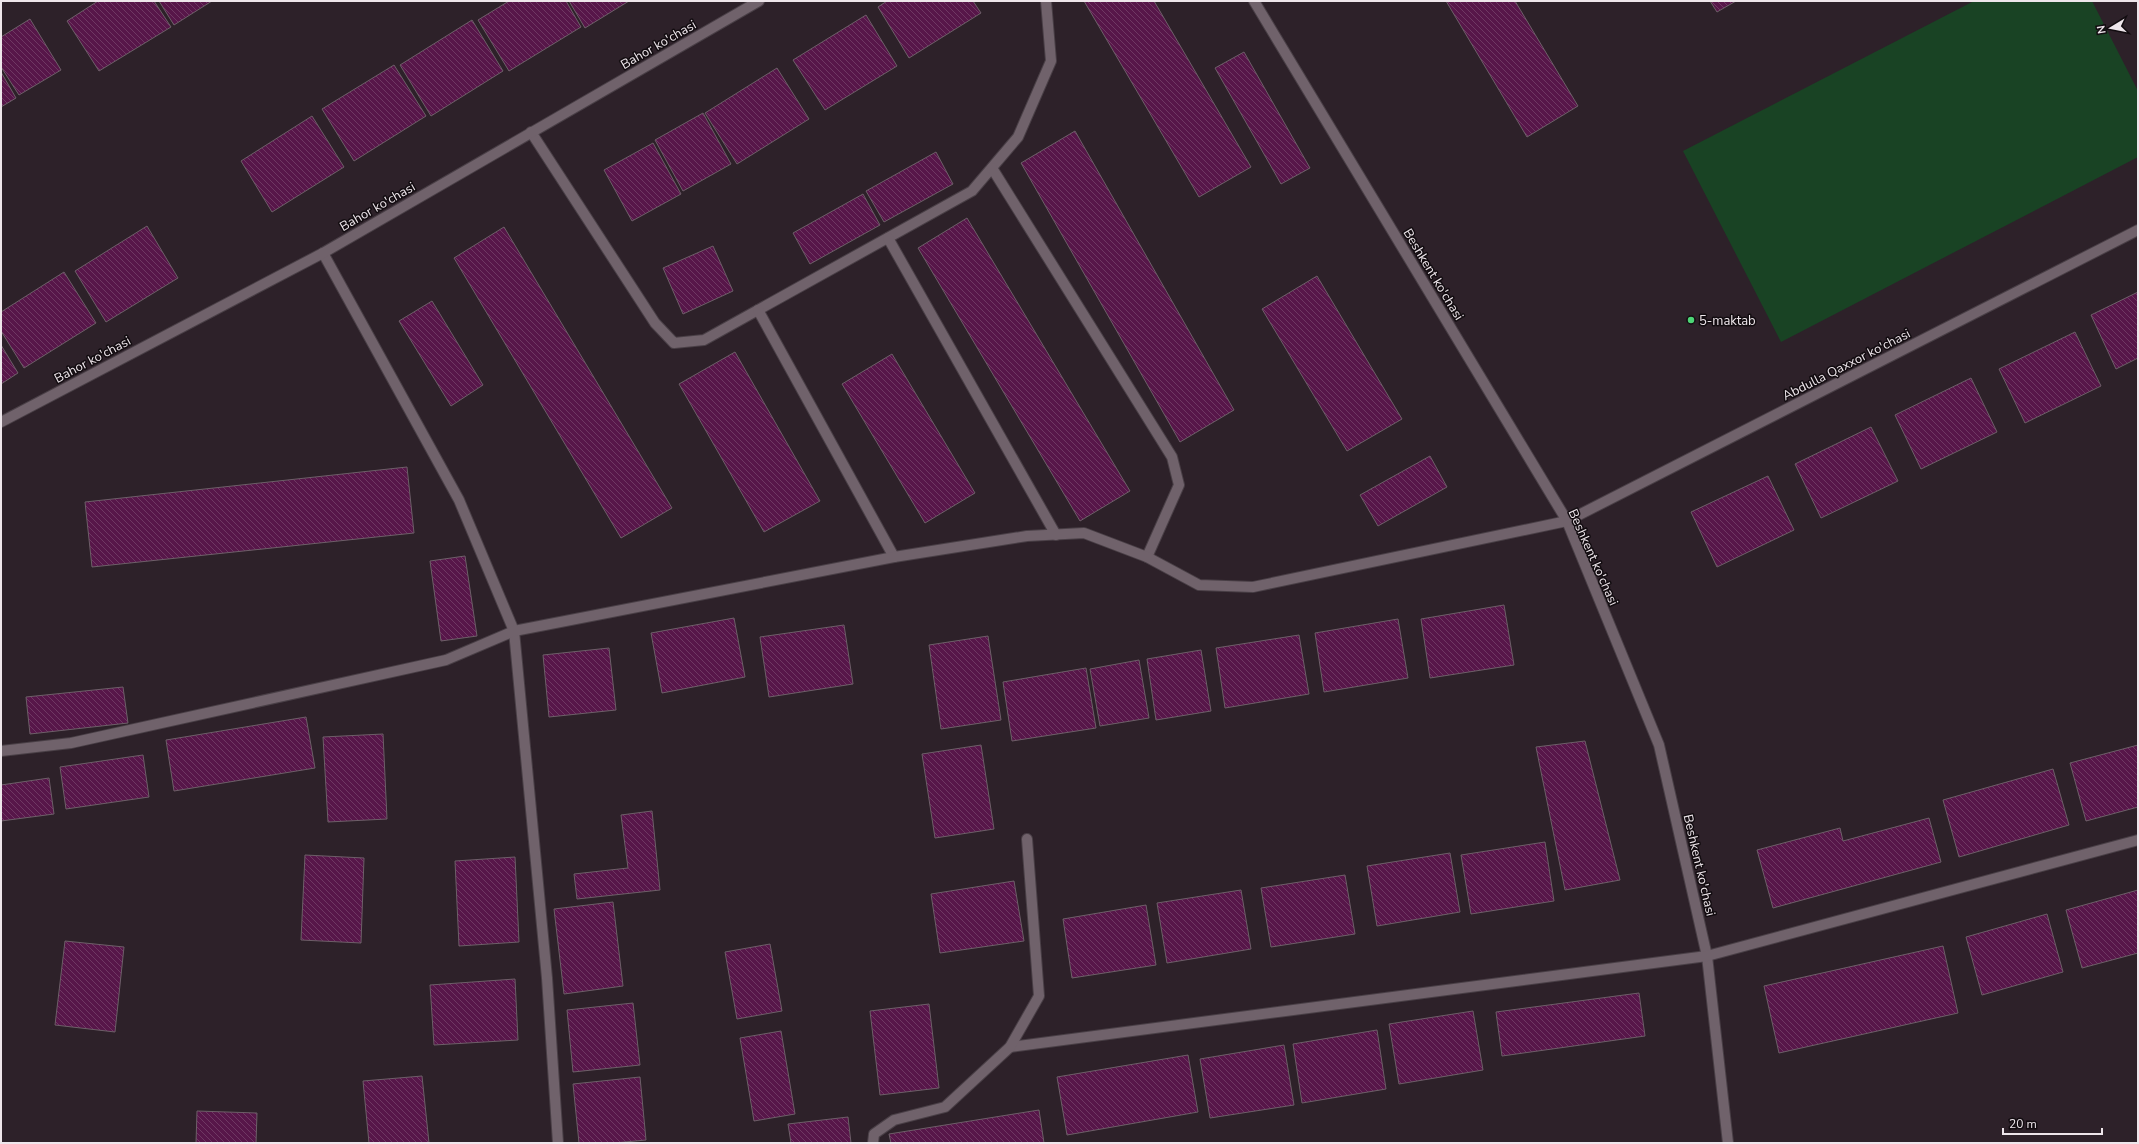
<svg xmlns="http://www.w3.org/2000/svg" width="2139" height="1144" viewBox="0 0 2139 1144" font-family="'Nunito Sans',sans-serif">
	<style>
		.grass { fill: #194324 }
		.building { fill: url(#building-back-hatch); stroke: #6d5f68 }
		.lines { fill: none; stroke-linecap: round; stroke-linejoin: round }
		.minor-casing { stroke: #493f46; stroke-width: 12 }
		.minor { stroke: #70626b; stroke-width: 10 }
		.poi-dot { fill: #4dd676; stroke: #120c10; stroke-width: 1.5 }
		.labels { text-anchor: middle; stroke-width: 3; stroke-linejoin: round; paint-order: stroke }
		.street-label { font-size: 13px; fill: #eee6eb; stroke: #120c10 }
		.poi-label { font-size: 13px; fill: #eee6eb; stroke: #120c10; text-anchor: start }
	</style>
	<defs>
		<pattern id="building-back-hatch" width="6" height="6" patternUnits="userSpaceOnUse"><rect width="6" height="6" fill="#571649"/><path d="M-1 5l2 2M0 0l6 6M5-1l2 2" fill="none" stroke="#6f3863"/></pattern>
	</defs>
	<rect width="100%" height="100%" fill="#2d2129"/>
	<polygon class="grass" points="1974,1 2092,1 2138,91 2138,157 1781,342 1683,151"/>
	<g class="building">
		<polygon points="98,1 154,1 171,27 99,71 67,21"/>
		<polygon points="159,1 212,1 174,25"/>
		<polygon points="509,1 566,1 581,27 509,71 478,20"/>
		<polygon points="569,1 629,1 585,28"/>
		<polygon points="887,1 973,1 981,13 909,58 878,7"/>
		<polygon points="1084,1 1154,1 1251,167 1199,197"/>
		<polygon points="1446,1 1515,1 1578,106 1527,137"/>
		<polygon points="1710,1 1736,1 1717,12"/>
		<polygon points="866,15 897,66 825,110 793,60"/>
		<polygon points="30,19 61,70 19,95 1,67 1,37"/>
		<polygon points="472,20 503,71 431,116 400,65"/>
		<polygon points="1244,52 1310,168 1281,184 1215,68"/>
		<polygon points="394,65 426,116 354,161 322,109"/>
		<polygon points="777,68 809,119 737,164 705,113"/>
		<polygon points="1,72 16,98 1,107"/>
		<polygon points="703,113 731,164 683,191 655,140"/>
		<polygon points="312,116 344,167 272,212 241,161"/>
		<polygon points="1075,131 1234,410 1180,442 1021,163"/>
		<polygon points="653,143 681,194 632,221 604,170"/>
		<polygon points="936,152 953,184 884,222 866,191"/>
		<polygon points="863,194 880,225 810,264 793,233"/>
		<polygon points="967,218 1130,491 1080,521 918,248"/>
		<polygon points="147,226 178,278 106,322 75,271"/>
		<polygon points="504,227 672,508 621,538 454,258"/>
		<polygon points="713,246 733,291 683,314 663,268"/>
		<polygon points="64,272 96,323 24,368 1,331 1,312"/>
		<polygon points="1317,276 1402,419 1347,451 1262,309"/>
		<polygon points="2138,292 2138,358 2116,369 2091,315"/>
		<polygon points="432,301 483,385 451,406 399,321"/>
		<polygon points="2075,332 2101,386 2025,423 1999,369"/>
		<polygon points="1,345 18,373 1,384"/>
		<polygon points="735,352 820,501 764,532 679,384"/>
		<polygon points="892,354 975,493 925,523 842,384"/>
		<polygon points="1971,378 1997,432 1921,469 1895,415"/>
		<polygon points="1871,427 1898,481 1821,518 1795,464"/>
		<polygon points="1430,456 1447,487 1378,526 1360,495"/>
		<polygon points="407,467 414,533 92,567 85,502"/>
		<polygon points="1768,476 1794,530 1717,567 1691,512"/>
		<polygon points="465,556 477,636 441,641 430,561"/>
		<polygon points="1504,605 1514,665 1430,678 1421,619"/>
		<polygon points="734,618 745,677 662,693 651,633"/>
		<polygon points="1398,619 1408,678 1324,692 1315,633"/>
		<polygon points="844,625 853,684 769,697 760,637"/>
		<polygon points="1299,635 1309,694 1225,708 1216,648"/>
		<polygon points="988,636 1001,720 941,729 929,645"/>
		<polygon points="609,648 616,710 549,717 543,655"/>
		<polygon points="1201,650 1211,711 1156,720 1147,659"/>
		<polygon points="1139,660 1149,718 1100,726 1090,669"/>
		<polygon points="1086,668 1096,728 1012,741 1003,682"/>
		<polygon points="123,687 128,723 30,734 26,697"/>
		<polygon points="306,717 315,768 174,791 166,740"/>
		<polygon points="383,734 387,819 328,822 323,737"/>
		<polygon points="1585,741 1620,880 1565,890 1536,747"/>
		<polygon points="981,745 994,829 935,838 922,754"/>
		<polygon points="2138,745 2138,807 2086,821 2070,763"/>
		<polygon points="143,755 149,797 66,809 60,767"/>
		<polygon points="2053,769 2069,825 1959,857 1943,800"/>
		<polygon points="49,778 54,814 1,821 1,785"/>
		<polygon points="652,811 660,890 577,899 574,874 628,868 621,815"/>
		<polygon points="1929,818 1941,862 1773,908 1757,850 1840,828 1843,841"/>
		<polygon points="1545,842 1554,901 1471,914 1461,855"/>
		<polygon points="1450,853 1460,912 1377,926 1367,866"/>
		<polygon points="305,855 364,858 361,943 301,940"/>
		<polygon points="515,857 519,942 459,946 455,861"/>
		<polygon points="1345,875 1355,934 1271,947 1261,888"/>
		<polygon points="1014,881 1024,941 940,953 931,894"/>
		<polygon points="1241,890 1251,949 1167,963 1157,903"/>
		<polygon points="2138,890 2138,953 2082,968 2066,910"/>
		<polygon points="613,902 623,986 564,994 554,909"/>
		<polygon points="1146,905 1156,965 1072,978 1063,919"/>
		<polygon points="2047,914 2063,972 1982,995 1966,937"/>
		<polygon points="65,941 124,947 115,1032 55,1025"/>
		<polygon points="770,944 782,1011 737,1019 725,952"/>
		<polygon points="1943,946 1958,1013 1779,1053 1764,986"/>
		<polygon points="515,979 518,1040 434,1045 430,985"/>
		<polygon points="1639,993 1645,1036 1502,1056 1496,1012"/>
		<polygon points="633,1003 640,1065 573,1072 567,1010"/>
		<polygon points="929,1004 939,1088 880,1095 870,1011"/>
		<polygon points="1473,1011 1483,1070 1399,1084 1389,1024"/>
		<polygon points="1377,1030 1386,1089 1302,1103 1293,1044"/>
		<polygon points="781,1031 795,1114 754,1121 740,1038"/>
		<polygon points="1284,1045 1294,1105 1210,1118 1200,1059"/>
		<polygon points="1188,1055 1198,1112 1067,1135 1057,1077"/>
		<polygon points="422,1076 429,1143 369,1143 363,1081"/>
		<polygon points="640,1077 646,1140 614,1143 579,1143 573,1084"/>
		<polygon points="1039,1110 1044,1143 891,1143 889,1134"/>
		<polygon points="197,1111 257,1113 256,1143 196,1143"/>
		<polygon points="848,1117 851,1143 791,1143 788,1124"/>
	</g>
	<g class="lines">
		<g class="minor-casing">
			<g id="minor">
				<polyline points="1254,1 1567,521 1659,745 1707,956 1728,1143"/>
				<polyline points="531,132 655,323 674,343 704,340 972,191 1018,137 1051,61 1046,1"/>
				<polyline points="992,168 1172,457 1179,485 1147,557"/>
				<polyline points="888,238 1056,535"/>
				<polyline points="323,253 459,500 514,631 547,978 558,1143"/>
				<polyline points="758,310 894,557"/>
				<polyline points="1,422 323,253 759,1"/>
				<polyline points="1,751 71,743 446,660 514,631 894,557 1027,536 1084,533 1147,557 1199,585 1253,587 1567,521 2138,230"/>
				<polyline points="1010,1047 1707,956 2138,840"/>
				<polyline points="873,1143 874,1134 894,1120 945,1107 1010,1047 1039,996 1027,839"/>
			</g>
		</g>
		<use href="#minor" class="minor"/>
	</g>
	<circle class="poi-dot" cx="1691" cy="320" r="4"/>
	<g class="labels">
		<g class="street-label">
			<text transform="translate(658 44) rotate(-30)" y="5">Bahor ko'chasi</text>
			<text transform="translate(377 206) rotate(-30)" y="5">Bahor ko'chasi</text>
			<text transform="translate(1434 274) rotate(59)" y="5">Beshkent ko'chasi</text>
			<text transform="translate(92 359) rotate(-28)" y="5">Bahor ko'chasi</text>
			<text transform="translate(1846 364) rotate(-27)" y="5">Abdulla Qaxxor ko'chasi</text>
			<text transform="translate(1594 557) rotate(66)" y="5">Beshkent ko'chasi</text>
			<text transform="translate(1700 865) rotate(77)" y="5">Beshkent ko'chasi</text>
		</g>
		<g class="poi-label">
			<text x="1699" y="325">5-maktab</text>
		</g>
	</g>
	<rect width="2139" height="1144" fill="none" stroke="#eee6eb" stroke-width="4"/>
	<g transform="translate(2111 28) rotate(260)" stroke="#120c10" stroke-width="3" paint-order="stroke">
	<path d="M0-3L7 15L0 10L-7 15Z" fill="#eee6eb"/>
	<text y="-6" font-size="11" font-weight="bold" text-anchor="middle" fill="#eee6eb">N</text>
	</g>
	<path d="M2003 1128v6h99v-6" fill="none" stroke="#eee6eb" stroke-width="2"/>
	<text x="2009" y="1128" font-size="12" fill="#eee6eb" stroke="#120c10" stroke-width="3" paint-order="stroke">20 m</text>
</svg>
